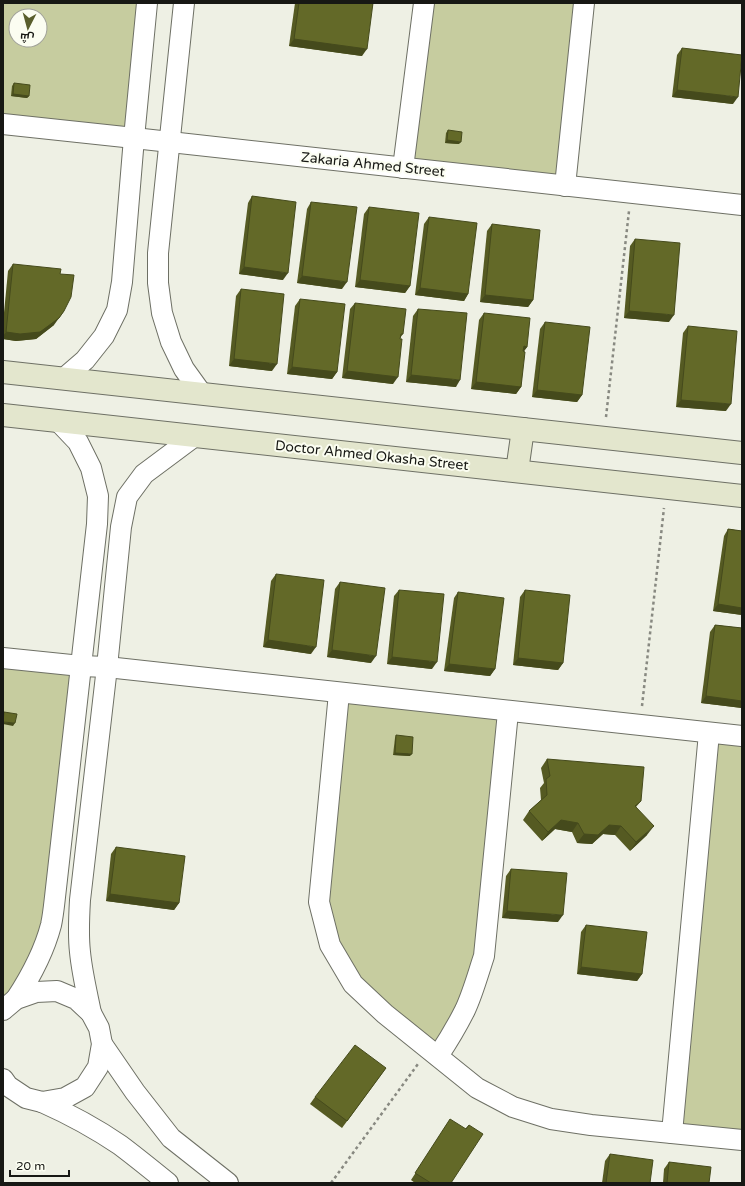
<svg xmlns="http://www.w3.org/2000/svg" width="745" height="1186" viewBox="0 0 745 1186" font-family="'Varela Round',Cairo,sans-serif">
	<style>
		.green { fill: #c6cc9f; fill-rule: evenodd }
		.lines { fill: none; stroke-linecap: round; stroke-linejoin: round }
		.street-casing { stroke: #6e7065; stroke-width: 22 }
		.secondary-casing { stroke: #6e7065; stroke-width: 24 }
		.path { stroke: #888981; stroke-width: 2.5; stroke-dasharray: 3 3; stroke-linecap: butt }
		.street { stroke: #fff; stroke-width: 20 }
		.secondary { stroke: #e3e6cd; stroke-width: 22 }
		.wall { fill: #555a22 }
		.shaded-wall { fill: #454a1c }
		.building { fill: #636928; stroke: #454a1c }
		.labels { text-anchor: middle; stroke-width: 4; stroke-linejoin: round; paint-order: stroke }
		.street-label { font-size: 14px; fill: #171814; stroke: #fbfdf1 }
	</style>
	<rect width="100%" height="100%" fill="#eef0e4"/>
	<g class="green">
		<path d="M3,3H147L134,138L3,124ZM16,16H40V40H16Z"/>
		<polygon points="424,3 584,3 565,186 403,168"/>
		<polygon points="3,658 81,666 51,924 3,1010"/>
		<polygon points="339,693 508,712 484,956 438,1056 353,984 319,902"/>
		<polygon points="709,733 742,736 742,1140 672,1133"/>
	</g>
	<g class="lines">
		<g class="street-casing">
			<g id="street">
				<polyline points="184,3 158,253 158,283 162,313 171,342 184,369 202,394"/>
				<polyline points="3,124 134,138 742,205"/>
				<polyline points="403,168 424,3"/>
				<polyline points="565,186 584,3"/>
				<polyline points="63,379 85,360 104,336 117,310 122,282 134,138 147,3"/>
				<polyline points="3,658 81,666 107,667 742,736"/>
				<polyline points="339,693 319,902 330,945 353,984 385,1014 477,1088 513,1107 551,1119 591,1125 742,1140"/>
				<path d="M16,999C31,976 44,952 51,925C53,916 54,906 55,897L97,524L98,496L91,468L78,442L58,421"/>
				<polyline points="3,1010 16,999 36,992 57,991 76,999 91,1013 99,1028 102,1044 98,1067 85,1087 65,1098 42,1102 26,1098 8,1086 3,1079"/>
				<path d="M91,1013C87,993 82,973 80,952C78,935 79,917 80,900L107,667L121,527L127,497L144,474L195,436"/>
				<polyline points="102,1044 135,1092 171,1138 228,1183"/>
				<path d="M438,1056C448,1041 457,1026 465,1010C473,993 478,974 484,956L508,712"/>
				<path d="M42,1102C69,1114 95,1128 120,1145C136,1157 152,1170 168,1183"/>
				<polyline points="672,1133 709,733"/>
			</g>
		</g>
		<g class="secondary-casing">
			<g id="secondary">
				<polyline points="3,372 742,453"/>
				<polyline points="3,415 742,496"/>
				<polyline points="517,471 523,429"/>
			</g>
		</g>
		<g class="path">
			<polyline points="606,417 629,211"/>
			<polyline points="642,706 664,508"/>
			<polyline points="331,1183 418,1064"/>
		</g>
		<use href="#street" class="street"/>
		<use href="#secondary" class="secondary"/>
	</g>
	<g class="wall">
		<polygon points="295,3 373,3 362,56 289,46"/>
		<polygon points="682,48 733,104 672,97 677,55"/>
		<polygon points="14,83 29,96 27,98 11,96 12,86"/>
		<polygon points="448,130 459,144 445,143 446,133"/>
		<polygon points="252,196 283,280 239,274 248,203"/>
		<polygon points="311,202 342,289 297,283 307,209"/>
		<polygon points="369,207 410,286 405,293 355,287 364,214"/>
		<polygon points="429,217 468,294 464,301 415,295 424,224"/>
		<polygon points="492,224 533,300 528,307 480,302 487,231"/>
		<polygon points="635,239 669,322 624,318 630,246"/>
		<polygon points="13,264 54,325 36,339 16,341 3,339 3,323 8,271"/>
		<polygon points="241,289 272,371 229,366 236,296"/>
		<polygon points="300,299 337,372 332,379 287,374 295,306"/>
		<polygon points="355,303 403,334 400,338 393,384 342,378 350,309"/>
		<polygon points="418,309 456,387 406,382 413,316"/>
		<polygon points="484,313 527,347 524,351 521,387 516,394 471,389 479,320"/>
		<polygon points="545,322 582,395 577,402 532,397 540,329"/>
		<polygon points="688,326 726,411 676,407 683,333"/>
		<polygon points="728,529 742,531 742,615 713,611 724,536"/>
		<polygon points="276,574 311,654 263,647 271,581"/>
		<polygon points="340,582 371,663 327,657 335,589"/>
		<polygon points="399,590 432,669 387,664 394,596"/>
		<polygon points="525,590 563,663 558,670 513,665 520,597"/>
		<polygon points="458,592 495,669 490,676 444,671 454,598"/>
		<polygon points="715,625 742,628 742,708 701,703 710,632"/>
		<polygon points="396,735 410,756 393,755 395,738"/>
		<polygon points="547,759 641,801 636,807 647,835 630,851 615,835 603,834 592,844 577,843 572,832 555,829 542,841 523,820 529,811 541,800 540,788 544,783 541,768"/>
		<polygon points="116,847 179,903 174,910 106,901 111,854"/>
		<polygon points="511,869 558,922 502,918 506,876"/>
		<polygon points="586,925 642,974 637,981 577,974 581,932"/>
		<polygon points="386,1068 342,1128 310,1104 315,1097"/>
		<polygon points="469,1125 451,1183 415,1183 411,1180 446,1126 465,1129"/>
		<polygon points="610,1154 650,1183 602,1183 605,1161"/>
		<polygon points="669,1162 709,1183 663,1183 664,1169"/>
	</g>
	<g class="shaded-wall">
		<polygon points="294,39 367,49 362,56 289,46"/>
		<polygon points="677,90 738,97 733,104 672,97"/>
		<polygon points="13,94 29,96 27,98 11,96"/>
		<polygon points="447,140 461,142 459,144 445,143"/>
		<polygon points="244,267 288,273 283,280 239,274"/>
		<polygon points="302,276 347,282 342,289 297,283"/>
		<polygon points="360,280 410,286 405,293 355,287"/>
		<polygon points="420,288 468,294 464,301 415,295"/>
		<polygon points="485,295 533,300 528,307 480,302"/>
		<polygon points="64,311 54,325 36,339 16,341 3,339 3,336 6,332"/>
		<polygon points="629,311 674,315 669,322 624,318"/>
		<polygon points="524,346 527,347 522,354"/>
		<polygon points="234,359 277,364 272,371 229,366"/>
		<polygon points="292,367 337,372 332,379 287,374"/>
		<polygon points="347,371 398,377 393,384 342,378"/>
		<polygon points="411,375 460,380 456,387 406,382"/>
		<polygon points="476,382 521,387 516,394 471,389"/>
		<polygon points="537,390 582,395 577,402 532,397"/>
		<polygon points="681,400 731,404 726,411 676,407"/>
		<polygon points="718,604 742,608 742,615 713,611"/>
		<polygon points="268,640 316,647 311,654 263,647"/>
		<polygon points="332,650 376,656 371,663 327,657"/>
		<polygon points="392,657 437,662 432,669 387,664"/>
		<polygon points="518,658 563,663 558,670 513,665"/>
		<polygon points="449,664 495,669 490,676 444,671"/>
		<polygon points="706,696 742,701 742,708 701,703"/>
		<polygon points="3,722 15,723 13,726 3,724"/>
		<polygon points="395,753 412,754 410,756 393,755"/>
		<polygon points="561,820 578,823 572,832 555,829 542,841 548,832"/>
		<polygon points="609,825 621,826 615,835 603,834 592,844 577,843 584,834"/>
		<polygon points="654,826 647,835 630,851 636,842"/>
		<polygon points="110,894 179,903 174,910 106,901"/>
		<polygon points="507,911 563,915 558,922 502,918"/>
		<polygon points="581,967 642,974 637,981 577,974"/>
	</g>
	<g class="building">
		<polygon points="299,3 373,3 367,49 294,39"/>
		<polygon points="682,48 742,55 738,97 677,90"/>
		<polygon points="14,83 30,85 29,96 13,94"/>
		<polygon points="448,130 462,132 461,142 447,140"/>
		<polygon points="252,196 296,202 288,273 244,267"/>
		<polygon points="311,202 357,207 347,282 302,276"/>
		<polygon points="369,207 419,213 410,286 360,280"/>
		<polygon points="429,217 477,223 468,294 420,288"/>
		<polygon points="492,224 540,230 533,300 485,295"/>
		<polygon points="635,239 680,243 674,315 629,311"/>
		<polygon points="13,264 61,269 60,274 74,275 71,297 64,311 59,318 40,332 20,334 6,332"/>
		<polygon points="241,289 284,294 277,364 234,359"/>
		<polygon points="300,299 345,304 337,372 292,367"/>
		<polygon points="355,303 406,309 403,334 401,334 400,339 402,339 398,377 347,371"/>
		<polygon points="418,309 467,313 460,380 411,375"/>
		<polygon points="484,313 530,318 527,347 524,346 523,351 525,352 521,387 476,382"/>
		<polygon points="545,322 590,327 582,395 537,390"/>
		<polygon points="688,326 737,331 731,404 681,400"/>
		<polygon points="728,529 742,531 742,608 718,604"/>
		<polygon points="276,574 324,580 316,647 268,640"/>
		<polygon points="340,582 385,588 376,656 332,650"/>
		<polygon points="399,590 444,594 437,662 392,657"/>
		<polygon points="525,590 570,595 563,663 518,658"/>
		<polygon points="458,592 504,598 495,669 449,664"/>
		<polygon points="715,625 742,628 742,701 706,696"/>
		<polygon points="4,712 17,714 15,723 3,722"/>
		<polygon points="396,735 413,737 412,754 395,753"/>
		<polygon points="547,759 644,767 641,801 635,806 654,826 636,842 621,826 609,825 598,835 584,834 578,823 561,820 548,832 529,811 547,795 546,779 550,776"/>
		<polygon points="116,847 185,856 179,903 110,894"/>
		<polygon points="511,869 567,873 563,915 507,911"/>
		<polygon points="586,925 647,932 642,974 581,967"/>
		<polygon points="355,1045 386,1068 347,1121 315,1097"/>
		<polygon points="450,1119 466,1129 469,1125 483,1134 451,1183 431,1183 415,1173"/>
		<polygon points="610,1154 653,1160 650,1183 606,1183"/>
		<polygon points="669,1162 711,1167 709,1183 667,1183"/>
	</g>
	<g class="labels">
		<g class="street-label">
			<text transform="translate(373 164) rotate(6)" y="5">Zakaria Ahmed Street</text>
			<text transform="translate(372 455) rotate(6)" y="5">Doctor Ahmed Okasha Street</text>
		</g>
	</g>
	<rect width="745" height="1186" fill="none" stroke="#171814" stroke-width="8"/>
	<g transform="translate(28 28) rotate(186)"><circle r="19" fill="#fbfdf1" stroke="#a0a199"/>
	<path d="M0-3L7 15L0 10L-7 15Z" fill="#595e2c"/>
	<text y="-6" font-size="11" font-weight="bold" text-anchor="middle" fill="#171814">ش</text>
	</g>
	<path d="M10 1170v6h59v-6" fill="none" stroke="#171814" stroke-width="2"/>
	<text x="16" y="1170" font-size="12" fill="#171814" stroke="#fbfdf1" stroke-width="3" paint-order="stroke">20 m</text>
</svg>
